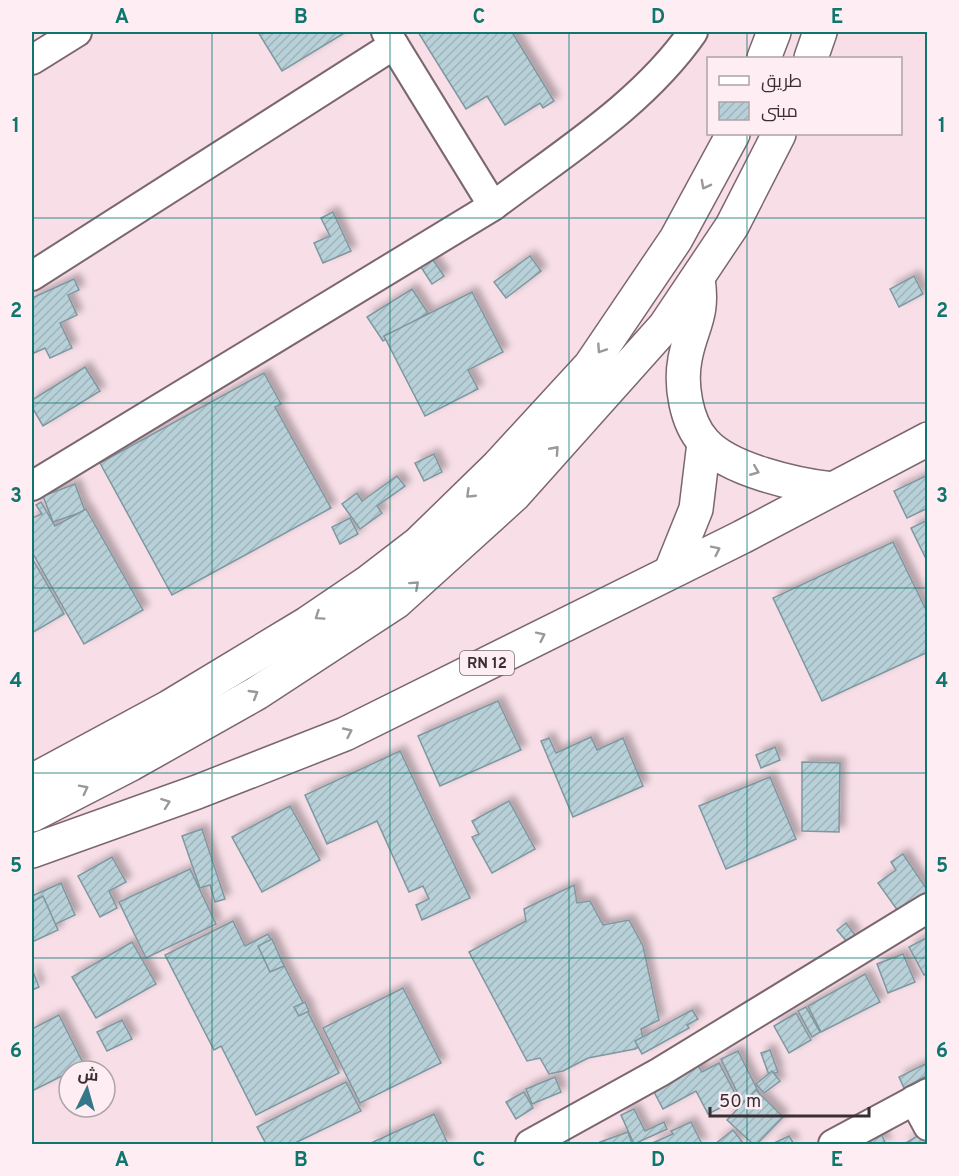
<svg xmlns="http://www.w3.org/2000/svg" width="959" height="1176" viewBox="0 0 959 1176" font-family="Overpass,Cairo,sans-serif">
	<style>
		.building { fill: url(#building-hatch); stroke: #7f979f; stroke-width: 1.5; filter: url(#shadow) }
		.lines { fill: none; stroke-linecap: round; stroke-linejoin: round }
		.minor-casing { stroke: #7c676e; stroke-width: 32 }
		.highway-casing { stroke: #7c676e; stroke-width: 36 }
		.minor { stroke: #fff; stroke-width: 28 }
		.highway { stroke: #fff; stroke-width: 33 }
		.oneway { stroke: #9c9799 }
		.grid { fill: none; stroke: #0f766e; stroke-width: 1.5; stroke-opacity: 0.55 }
		.labels { text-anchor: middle; stroke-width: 4.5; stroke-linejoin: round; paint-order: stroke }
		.shield { fill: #feeef3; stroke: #74686d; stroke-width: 1.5 }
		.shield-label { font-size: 15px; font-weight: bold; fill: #392f33 }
		.neatline { fill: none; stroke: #0f766e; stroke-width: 2 }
		.grid-label { font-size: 20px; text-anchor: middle; font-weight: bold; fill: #0f766e }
	</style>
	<defs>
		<pattern id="building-hatch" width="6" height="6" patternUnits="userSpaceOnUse" patternTransform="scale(1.5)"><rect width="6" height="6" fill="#b8d1d9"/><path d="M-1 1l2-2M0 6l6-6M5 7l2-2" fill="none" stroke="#9fb4bb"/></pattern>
		<filter id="shadow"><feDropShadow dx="5.5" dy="-5.5" stdDeviation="3" flood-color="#0004"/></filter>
	</defs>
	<rect width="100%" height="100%" fill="#f7dee7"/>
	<g class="building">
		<polygon points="258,32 346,32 282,71"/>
		<polygon points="418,32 512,32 554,101 543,108 540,103 505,125 487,96 466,109"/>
		<polygon points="333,212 351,251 323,263 314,243 330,236 321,218"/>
		<polygon points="530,256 541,271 506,298 494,282"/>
		<polygon points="431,257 444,276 432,284 419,264"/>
		<polygon points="914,276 923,294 899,307 890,289"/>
		<polygon points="74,279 79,290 68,295 77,315 60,323 72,348 50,358 45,348 32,354 32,298"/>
		<polygon points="412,289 428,313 383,341 367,317"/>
		<polygon points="472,292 503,352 468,370 478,389 425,416 384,336"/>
		<polygon points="85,367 100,391 43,426 32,407 32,400"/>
		<polygon points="264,373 281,404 275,407 331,508 172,595 100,463"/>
		<polygon points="434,454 442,472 424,481 415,463"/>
		<polygon points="928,475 928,508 907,518 894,491"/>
		<polygon points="397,476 405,486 377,506 382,513 360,529 342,504 357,493 362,501"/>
		<polygon points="75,484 85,511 53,522 43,496"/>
		<polygon points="41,502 55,526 86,509 143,610 84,644 32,552 32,518 42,514 36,505"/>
		<polygon points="350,518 358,534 340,544 332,527"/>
		<polygon points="928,520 928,563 911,528"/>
		<polygon points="893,542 928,614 928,652 822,701 773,598"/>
		<polygon points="32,558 64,614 32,633"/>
		<polygon points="498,701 521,750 440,786 418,736"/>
		<polygon points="591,737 597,750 623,738 643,786 573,817 541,741 549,738 556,753"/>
		<polygon points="775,747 780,760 761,768 756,755"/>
		<polygon points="400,751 470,898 422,920 416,905 429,899 423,886 409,892 377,821 327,844 305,795"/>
		<polygon points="802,762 840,763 839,832 802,831"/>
		<polygon points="770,777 796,839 726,869 699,806"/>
		<polygon points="509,801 535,849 492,873 472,837 479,834 472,821"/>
		<polygon points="290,806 320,860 262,892 232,837"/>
		<polygon points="202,829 225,899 215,902 210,885 200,888 182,836"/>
		<polygon points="903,854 928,891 898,911 878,883 896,870 891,862"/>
		<polygon points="112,857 126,882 109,891 117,908 100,917 78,876"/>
		<polygon points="190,869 216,924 146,958 119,902"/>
		<polygon points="61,883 75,915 45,929 32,896"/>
		<polygon points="574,885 577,903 590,901 603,925 629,920 643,946 659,1020 641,1029 644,1044 635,1049 588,1058 563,1071 549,1074 540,1058 527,1061 469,952 526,921 524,909"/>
		<polygon points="43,896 58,930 32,942 32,902"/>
		<polygon points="233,921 245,946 268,934 339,1073 256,1115 221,1046 214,1050 165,955"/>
		<polygon points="846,923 855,935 847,942 837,930"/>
		<polygon points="928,937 928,973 924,975 909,947"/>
		<polygon points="272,939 284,966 270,972 258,946"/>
		<polygon points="132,942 156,984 96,1018 72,977"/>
		<polygon points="903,954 915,982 888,993 877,964"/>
		<polygon points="32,969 39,987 32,990"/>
		<polygon points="865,974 880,1002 821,1032 808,1006"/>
		<polygon points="403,988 441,1063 360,1103 323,1028"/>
		<polygon points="305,1002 309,1011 299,1016 294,1007"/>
		<polygon points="806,1007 820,1032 812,1037 798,1011"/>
		<polygon points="692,1010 698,1019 687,1025 689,1028 642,1054 635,1041"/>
		<polygon points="796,1013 811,1040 789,1053 774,1026"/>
		<polygon points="59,1015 84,1065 32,1091 32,1029"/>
		<polygon points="122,1020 132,1039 107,1051 97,1032"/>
		<polygon points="770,1050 778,1072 769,1075 761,1053"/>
		<polygon points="738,1051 759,1093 742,1102 721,1059"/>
		<polygon points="719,1063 738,1099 708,1114 696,1091 663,1109 652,1088 697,1064 702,1072"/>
		<polygon points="925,1064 928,1075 904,1088 899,1077"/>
		<polygon points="772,1071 780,1081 764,1093 756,1084"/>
		<polygon points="555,1077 561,1092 532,1104 526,1089"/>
		<polygon points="346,1082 361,1111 293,1144 266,1144 257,1127"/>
		<polygon points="756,1090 783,1117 757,1144 753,1144 727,1120"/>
		<polygon points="524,1092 533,1108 516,1119 506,1102"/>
		<polygon points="634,1109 645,1131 664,1122 667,1129 634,1144 621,1115"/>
		<polygon points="434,1114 448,1144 369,1144"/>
		<polygon points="691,1122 702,1144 650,1144 673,1134 671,1131"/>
		<polygon points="877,1126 886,1144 853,1144"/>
		<polygon points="733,1130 744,1144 715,1144"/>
		<polygon points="628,1132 632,1144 601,1144 600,1142"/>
		<polygon points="924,1132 928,1144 904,1144"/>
		<polygon points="789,1136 794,1144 772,1144"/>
	</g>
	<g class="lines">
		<g class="minor-casing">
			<g id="minor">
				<polyline points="32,60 77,32"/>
				<path d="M493,206C563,153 643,104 693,32"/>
				<polyline points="32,276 394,45 386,32"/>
				<polyline points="32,486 493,206 394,45"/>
				<polyline points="914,1100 928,1126"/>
				<polyline points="530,1144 660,1072 928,908"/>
				<polyline points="833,1144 928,1093"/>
			</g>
		</g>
		<g class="highway-casing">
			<g id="highway">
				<polyline points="764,58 774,32"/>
				<polyline points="811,58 820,32"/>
				<path d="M698,279C704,317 691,326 685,359C680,385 686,422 704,442C728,470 797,485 832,489"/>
				<polyline points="671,571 696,509 704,443"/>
				<polyline points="32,781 169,707 308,623 367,583 419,543 498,466 590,366 676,239 733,134"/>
				<polyline points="32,815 131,764 257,693 396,602 514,495 665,326 732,226 779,134"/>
				<polyline points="32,851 197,792 345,734 742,537 928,439"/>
			</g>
		</g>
		<use href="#minor" class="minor"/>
		<use href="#highway" class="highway"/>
	</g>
	<defs><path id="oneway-chevron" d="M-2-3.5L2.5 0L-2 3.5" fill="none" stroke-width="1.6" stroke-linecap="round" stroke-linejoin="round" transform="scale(1.5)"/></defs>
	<g class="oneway">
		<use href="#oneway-chevron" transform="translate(705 185) rotate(118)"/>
		<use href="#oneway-chevron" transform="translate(601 349) rotate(124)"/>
		<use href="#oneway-chevron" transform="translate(555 450) rotate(-48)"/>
		<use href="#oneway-chevron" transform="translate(755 471) rotate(22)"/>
		<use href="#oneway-chevron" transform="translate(470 494) rotate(136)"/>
		<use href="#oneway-chevron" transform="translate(716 550) rotate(-26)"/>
		<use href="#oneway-chevron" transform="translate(415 585) rotate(-42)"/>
		<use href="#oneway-chevron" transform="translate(319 616) rotate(146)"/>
		<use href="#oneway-chevron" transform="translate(541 636) rotate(-26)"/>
		<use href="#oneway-chevron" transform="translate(254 694) rotate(-31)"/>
		<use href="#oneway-chevron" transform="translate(348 732) rotate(-25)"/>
		<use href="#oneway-chevron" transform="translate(84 789) rotate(-27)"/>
		<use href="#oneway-chevron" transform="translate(166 803) rotate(-20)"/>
	</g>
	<path class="grid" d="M212,32V1144M390,32V1144M569,32V1144M747,32V58M747,134V1144M32,218H928M32,403H928M32,588H928M32,773H928M32,958H928"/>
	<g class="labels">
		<rect class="shield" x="460" y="651" width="54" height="24" rx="4.5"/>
		<g class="shield-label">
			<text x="487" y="668">RN 12</text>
		</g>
	</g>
	<rect width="959" height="1176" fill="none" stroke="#feeef3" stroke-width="66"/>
	<rect x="707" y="57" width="195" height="78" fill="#feeef3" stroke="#afa2a6" stroke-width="1.5"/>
	<rect x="719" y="76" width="30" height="9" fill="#ffffff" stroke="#afa2a6" stroke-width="1.5"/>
	<text x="761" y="87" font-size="18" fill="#392f33">طريق</text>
	<rect x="719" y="102" width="30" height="18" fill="url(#building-hatch)" stroke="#afa2a6" stroke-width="1.5"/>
	<text x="761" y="117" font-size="18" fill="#392f33">مبنى</text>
	<g transform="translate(87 1089) rotate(5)"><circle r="28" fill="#feeef3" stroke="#afa2a6" stroke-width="1.5"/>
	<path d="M0-4.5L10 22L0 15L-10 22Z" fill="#357689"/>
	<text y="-9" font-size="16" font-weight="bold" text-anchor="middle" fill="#392f33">ش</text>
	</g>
	<path d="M710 1107v9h159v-9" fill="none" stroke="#392f33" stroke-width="3"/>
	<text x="719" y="1107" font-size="18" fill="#392f33" stroke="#feeef3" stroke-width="4.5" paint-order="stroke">50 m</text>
	<rect x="33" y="33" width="893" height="1110" class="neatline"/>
	<g class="grid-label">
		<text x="122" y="23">A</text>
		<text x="301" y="23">B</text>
		<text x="479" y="23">C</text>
		<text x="658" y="23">D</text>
		<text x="837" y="23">E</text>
		<text x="16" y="132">1</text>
		<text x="942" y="132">1</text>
		<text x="16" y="317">2</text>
		<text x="942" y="317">2</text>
		<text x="16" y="502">3</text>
		<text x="942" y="502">3</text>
		<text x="16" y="687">4</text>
		<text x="942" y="687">4</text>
		<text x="16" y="872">5</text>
		<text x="942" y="872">5</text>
		<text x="16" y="1057">6</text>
		<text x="942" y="1057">6</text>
		<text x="122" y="1166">A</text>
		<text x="301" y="1166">B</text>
		<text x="479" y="1166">C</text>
		<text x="658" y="1166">D</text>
		<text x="837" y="1166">E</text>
	</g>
</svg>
